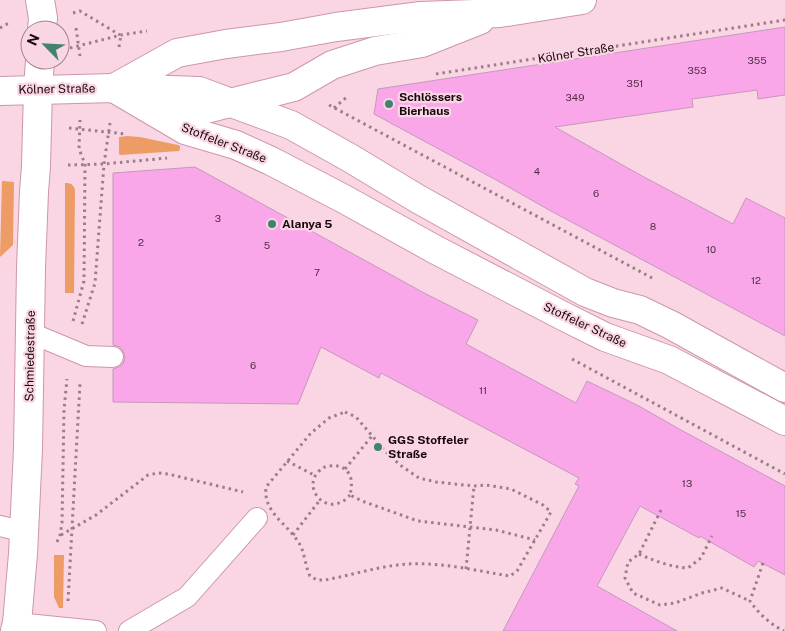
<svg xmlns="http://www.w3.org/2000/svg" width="785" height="631" viewBox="0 0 785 631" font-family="'Public Sans',sans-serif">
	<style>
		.green { fill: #ed9c66 }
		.building { fill: #faa7ea; stroke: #c598bc }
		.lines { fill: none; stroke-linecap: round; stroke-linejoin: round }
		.service-casing { stroke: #cd96ab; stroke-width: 22 }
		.tertiary-casing { stroke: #cd96ab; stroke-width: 30 }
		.secondary-casing { stroke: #cd96ab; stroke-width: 30 }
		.path { stroke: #9a7d89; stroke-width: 3; stroke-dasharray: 2.5 4; stroke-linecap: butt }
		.service { stroke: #fff; stroke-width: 20 }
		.tertiary { stroke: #fff; stroke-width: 28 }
		.secondary { stroke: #fff; stroke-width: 28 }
		.poi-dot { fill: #428270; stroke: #fad6e4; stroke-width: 2 }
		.labels { text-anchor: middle; stroke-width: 4.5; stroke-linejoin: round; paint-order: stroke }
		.number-label { font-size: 10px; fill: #502e45 }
		.street-label { font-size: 12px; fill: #18060e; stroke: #fad6e4 }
		.poi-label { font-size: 12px; font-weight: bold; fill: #18060e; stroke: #fad6e4; text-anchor: start }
	</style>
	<rect width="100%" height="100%" fill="#fad6e4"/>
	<g class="green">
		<polygon points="127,136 140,137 178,145 180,146 180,149 179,151 121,155 119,154 119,137"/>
		<polygon points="2,181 14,182 13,245 0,257"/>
		<path d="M65,183C71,183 73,184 75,190L74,293H65Z"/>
		<polygon points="54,555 64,555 63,608 59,608 54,597"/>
	</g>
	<g class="building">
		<polygon points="785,27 785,95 758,99 757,90 728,94 692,99 693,107 555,127 642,176 733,224 746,198 785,218 785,336 549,210 498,181 374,114 378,89"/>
		<polygon points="195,167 426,294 478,320 466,344 576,403 587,381 637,405 681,430 785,486 785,575 758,561 754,567 700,536 699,538 640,506 597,586 677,631 503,631 579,486 575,484 579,478 381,373 379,378 321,347 298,404 113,402 113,369 119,367 123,364 125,357 123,351 120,347 113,345 113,173"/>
	</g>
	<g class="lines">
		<g class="service-casing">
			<g id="service">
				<polyline points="31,333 86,356 113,357"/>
				<polyline points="0,526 25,532"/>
				<polyline points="17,623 96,631"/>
				<polyline points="129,631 187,597 257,518"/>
			</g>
		</g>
		<g class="tertiary-casing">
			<g id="tertiary">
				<polyline points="114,88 177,53 226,44 281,37 336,27 421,16 500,13 582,0"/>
				<polyline points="139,96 190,113 294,87 332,65 375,51 422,43 480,20"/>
				<polyline points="15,631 17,623 23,554 28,449 31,268 34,192 36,166 38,89"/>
			</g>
		</g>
		<g class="secondary-casing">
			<g id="secondary">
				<polyline points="40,0 43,18 42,30"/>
				<polyline points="38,89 40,60"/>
				<polyline points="117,90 185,130 236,145 271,161 344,199 436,250 565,317 605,337 669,360 785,421"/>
				<polyline points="0,91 114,88 199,91 291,125 350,158 418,199 585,292 613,303 640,310 671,325 785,388"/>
			</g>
		</g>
		<g class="path">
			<polyline points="73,13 80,11 120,35"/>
			<polyline points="0,28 7,24 10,23"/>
			<polyline points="76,28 80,56"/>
			<polyline points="119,47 121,35"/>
			<polyline points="70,48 121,35 147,31"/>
			<polyline points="436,74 785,20"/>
			<polyline points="329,105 654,279"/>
			<polyline points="334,108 348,96"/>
			<polyline points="69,128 125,134"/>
			<polyline points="68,165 104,164 167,158"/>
			<polyline points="73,321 84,281 85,164 79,149 80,120"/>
			<polyline points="82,324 95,283 104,164 110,123"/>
			<polyline points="572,359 785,474"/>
			<path d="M345,412L356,417L386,452L400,465L419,478L436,482L474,486L486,485L511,489L543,505L551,512L517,571L510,576C477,571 442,562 407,564C380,566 352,575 325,580H317L310,576C305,566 305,553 299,543C287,523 263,513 266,487L311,433L329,418Z"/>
			<polyline points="287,461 314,475"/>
			<polyline points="345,469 372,436"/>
			<path d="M350,495C348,497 345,501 341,502C322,512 303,486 319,471C323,468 325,466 329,466C335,465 340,466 345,469C353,476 352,485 350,495L362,501L418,521L496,530L535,540"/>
			<polyline points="661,510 639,554 628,562 625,578 633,593 660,605 675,603 702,593 722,588 750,601"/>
			<polyline points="61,535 96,515 148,475 158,473 168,474 243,492"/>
			<polyline points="293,535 320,500"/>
			<polyline points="57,542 60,535 62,523 64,410 67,379"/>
			<path d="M639,554C655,561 670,567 688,568L701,558L712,536"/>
			<path d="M763,563L750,601C759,614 770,624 784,631"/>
			<polyline points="466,569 474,486"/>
			<polyline points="68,601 80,383"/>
		</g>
		<use href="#service" class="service"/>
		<use href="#tertiary" class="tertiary"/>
		<use href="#secondary" class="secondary"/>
	</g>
	<g class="poi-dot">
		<circle cx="389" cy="104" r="5"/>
		<circle cx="272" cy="224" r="5"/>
		<circle cx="378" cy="447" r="5"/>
	</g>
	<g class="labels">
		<g class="number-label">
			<text x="757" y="64">355</text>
			<text x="697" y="74">353</text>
			<text x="635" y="87">351</text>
			<text x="575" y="101">349</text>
			<text x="537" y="175">4</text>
			<text x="596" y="197">6</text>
			<text x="218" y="222">3</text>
			<text x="653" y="230">8</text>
			<text x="141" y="246">2</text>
			<text x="267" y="249">5</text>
			<text x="711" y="253">10</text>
			<text x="317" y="276">7</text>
			<text x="756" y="284">12</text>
			<text x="253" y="369">6</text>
			<text x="483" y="394">11</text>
			<text x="687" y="487">13</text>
			<text x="741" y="517">15</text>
		</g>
		<g class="street-label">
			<text transform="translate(576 53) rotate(-9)" y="4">Kölner Straße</text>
			<text transform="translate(57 89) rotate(-1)" y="4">Kölner Straße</text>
			<text transform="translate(224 143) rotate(21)" y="4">Stoffeler Straße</text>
			<text transform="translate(585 325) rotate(25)" y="4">Stoffeler Straße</text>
			<text transform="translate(30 356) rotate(-89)" y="4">Schmiedestraße</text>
		</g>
		<g class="poi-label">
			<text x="399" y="101">Schlössers<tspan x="399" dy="14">Bierhaus</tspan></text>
			<text x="282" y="228">Alanya 5</text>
			<text x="388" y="444">GGS Stoffeler<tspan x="388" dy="14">Straße</tspan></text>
		</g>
	</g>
	<g transform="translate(45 45) rotate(294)"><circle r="24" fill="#fad6e4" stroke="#a0838e"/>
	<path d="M0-4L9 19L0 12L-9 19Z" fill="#428270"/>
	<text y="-8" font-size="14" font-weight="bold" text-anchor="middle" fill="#18060e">N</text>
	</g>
</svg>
